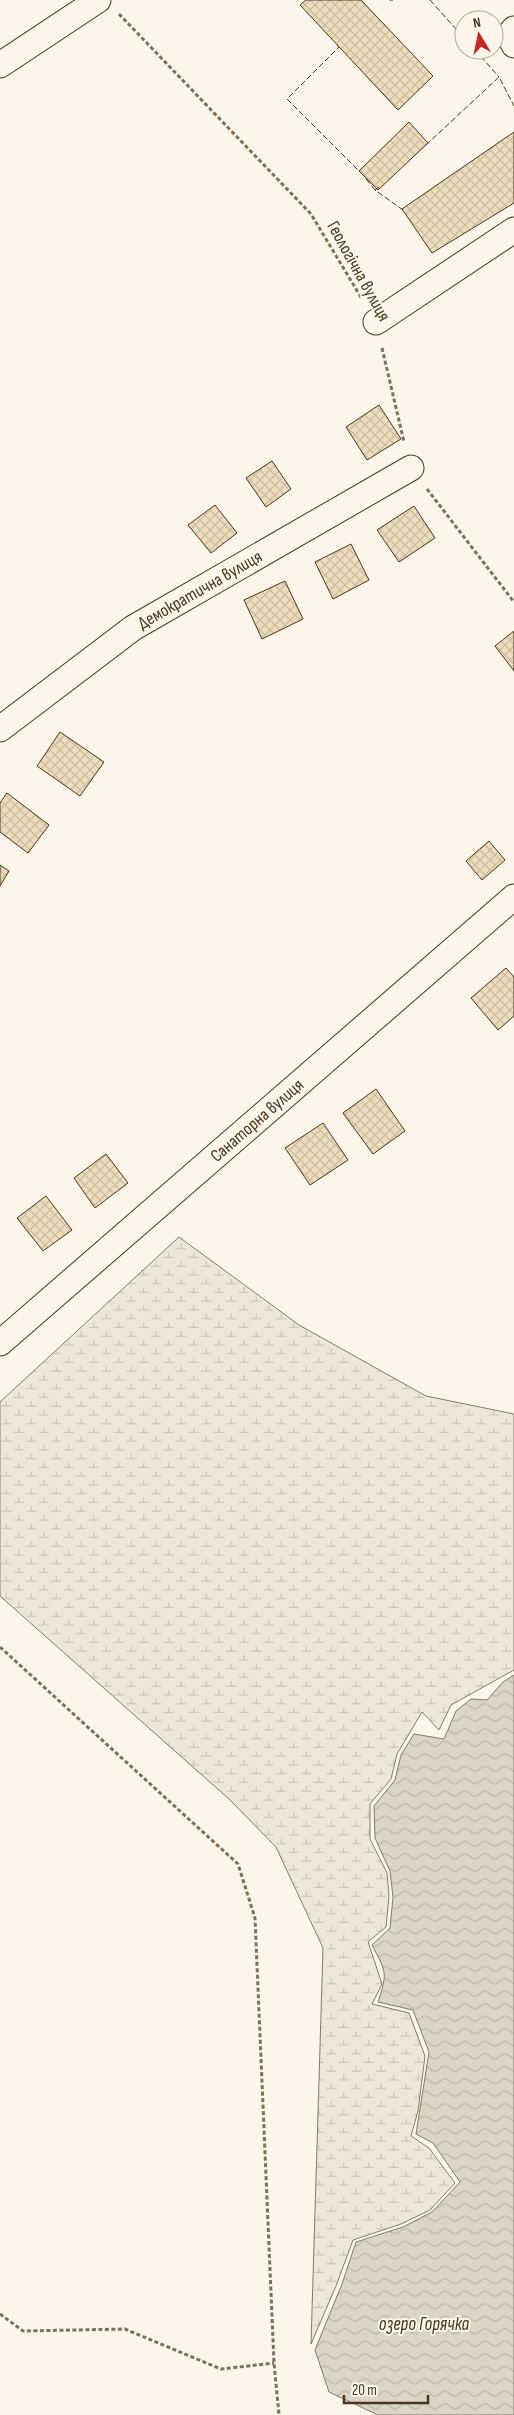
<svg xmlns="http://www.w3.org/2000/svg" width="514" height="2415" viewBox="0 0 514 2415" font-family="'Sofia Sans Condensed',sans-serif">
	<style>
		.wetland { fill: url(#wetland-marsh); stroke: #887966 }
		.water { fill: url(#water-waves); stroke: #887966 }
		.building { fill: url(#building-cross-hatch); stroke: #4a3520 }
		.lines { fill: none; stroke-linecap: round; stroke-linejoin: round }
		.minor-casing { stroke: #4a3520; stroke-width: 27 }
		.path { stroke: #7f6f5c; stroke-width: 3; stroke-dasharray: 4 2.5; stroke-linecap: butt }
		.minor { stroke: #fbf6e9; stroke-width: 25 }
		.fence { stroke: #4a3520; stroke-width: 1; stroke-dasharray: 6 2.5; stroke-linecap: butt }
		.labels { text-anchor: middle; stroke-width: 4; stroke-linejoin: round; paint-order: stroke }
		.street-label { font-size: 18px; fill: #4a3520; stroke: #fbf6e9 }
		.water-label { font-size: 19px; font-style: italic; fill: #4a3520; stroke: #fbf6e9 }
	</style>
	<defs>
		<pattern id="wetland-marsh" width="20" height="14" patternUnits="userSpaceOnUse" patternTransform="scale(1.25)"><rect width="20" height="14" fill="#ede6d9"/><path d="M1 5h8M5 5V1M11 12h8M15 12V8" fill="none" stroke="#cdc6ba"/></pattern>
		<pattern id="water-waves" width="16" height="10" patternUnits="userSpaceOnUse" patternTransform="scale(1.25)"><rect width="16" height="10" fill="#dcd4c6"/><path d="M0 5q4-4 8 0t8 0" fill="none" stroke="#beb7aa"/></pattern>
		<pattern id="building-cross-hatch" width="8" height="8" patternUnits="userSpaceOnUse" patternTransform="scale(1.25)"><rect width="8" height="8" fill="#ecdcbc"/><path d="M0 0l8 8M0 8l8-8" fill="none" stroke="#ccbda1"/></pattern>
	</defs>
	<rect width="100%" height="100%" fill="#fbf6e9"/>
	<polygon class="wetland" points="179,1237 299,1325 426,1396 514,1414 514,1670 451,1705 439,1730 422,1712 397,1754 391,1779 370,1804 370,1839 387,1873 389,1896 386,1927 368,1942 382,1984 372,2004 409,2013 425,2056 418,2111 411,2136 429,2148 455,2183 430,2210 401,2224 353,2240 336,2286 311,2344 323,1948 276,1847 229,1799 0,1596 0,1402"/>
	<path class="water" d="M514,1675V2415H378L329,2392L315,2350L342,2284L356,2242L403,2227L432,2212L460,2182L433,2143L416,2134L429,2052L413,2010L378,2002C388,1972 386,1972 372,1945L390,1928L393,1897L390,1871L375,1838L374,1806L395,1780L401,1755L414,1734L444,1739L456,1711L471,1699L487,1700L503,1682Z"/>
	<g class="building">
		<polygon points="306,0 361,0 433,76 398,110 300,5"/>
		<polygon points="409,122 428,143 378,190 359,171"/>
		<polygon points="514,132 514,203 432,253 402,209"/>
		<polygon points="379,405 401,439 367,460 346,427"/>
		<polygon points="272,461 291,489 266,507 246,478"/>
		<polygon points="215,505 237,533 211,553 188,525"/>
		<polygon points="414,506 435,538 399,562 377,530"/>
		<polygon points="351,544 369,580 333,599 315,562"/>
		<polygon points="285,581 303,619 262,639 244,600"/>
		<polygon points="514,631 514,671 495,646"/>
		<polygon points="60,732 104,762 80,796 37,766"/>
		<polygon points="7,793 49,825 28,853 0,832 0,803"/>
		<polygon points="489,841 505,860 482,880 466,861"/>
		<polygon points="0,865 9,871 0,886"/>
		<polygon points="506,968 514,977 514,1016 498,1030 471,998"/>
		<polygon points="376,1089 405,1131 373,1154 343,1113"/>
		<polygon points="323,1123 348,1160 310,1185 285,1148"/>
		<polygon points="106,1154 128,1183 95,1208 74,1178"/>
		<polygon points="46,1196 72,1230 43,1251 17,1218"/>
	</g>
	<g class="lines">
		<g class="minor-casing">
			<g id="minor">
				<polyline points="514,29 509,35 514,45"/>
				<polyline points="0,65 98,0"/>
				<polyline points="376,322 514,230"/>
				<path id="s1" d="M0,729L133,628L411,468"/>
				<path id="s2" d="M0,1343L514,897"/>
			</g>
		</g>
		<g class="path">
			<polyline points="119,14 311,214 362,299"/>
			<polyline points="382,348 404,442"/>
			<polyline points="427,489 514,602"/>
			<polyline points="0,1647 238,1864 255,1918 274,2363 279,2415"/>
			<polyline points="0,2314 23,2331 125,2329 221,2369 274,2363"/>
		</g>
		<use href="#minor" class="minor"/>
		<g class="fence">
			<polyline points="389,0 393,0"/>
			<polyline points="430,0 464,38"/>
			<polyline points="337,45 339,47 287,99 361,173"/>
			<polyline points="475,50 499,77"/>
			<polyline points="426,145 499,77 514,106"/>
			<polyline points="366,179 375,190"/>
			<polyline points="379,187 375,190 403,210"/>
		</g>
	</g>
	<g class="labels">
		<g class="street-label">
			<text transform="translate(359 271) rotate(61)" y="6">Геологічна вулиця</text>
			<text dy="6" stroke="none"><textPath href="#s1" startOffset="244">Демократична вулиця</textPath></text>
			<text dy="6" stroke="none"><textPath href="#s2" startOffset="340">Санаторна вулиця</textPath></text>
		</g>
		<g class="water-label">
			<text x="424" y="2330">озеро Горячка</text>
		</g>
	</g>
	<g transform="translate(479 35) rotate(350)"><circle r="24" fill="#fbf6e9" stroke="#b4a999"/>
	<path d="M0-4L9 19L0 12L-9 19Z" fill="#c62828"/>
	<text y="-8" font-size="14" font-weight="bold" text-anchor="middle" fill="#4a3520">N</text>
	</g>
	<path d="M344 2395v8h84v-8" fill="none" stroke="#4a3520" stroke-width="2.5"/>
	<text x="352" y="2395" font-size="15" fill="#4a3520" stroke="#fbf6e9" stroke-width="4" paint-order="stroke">20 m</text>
</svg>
